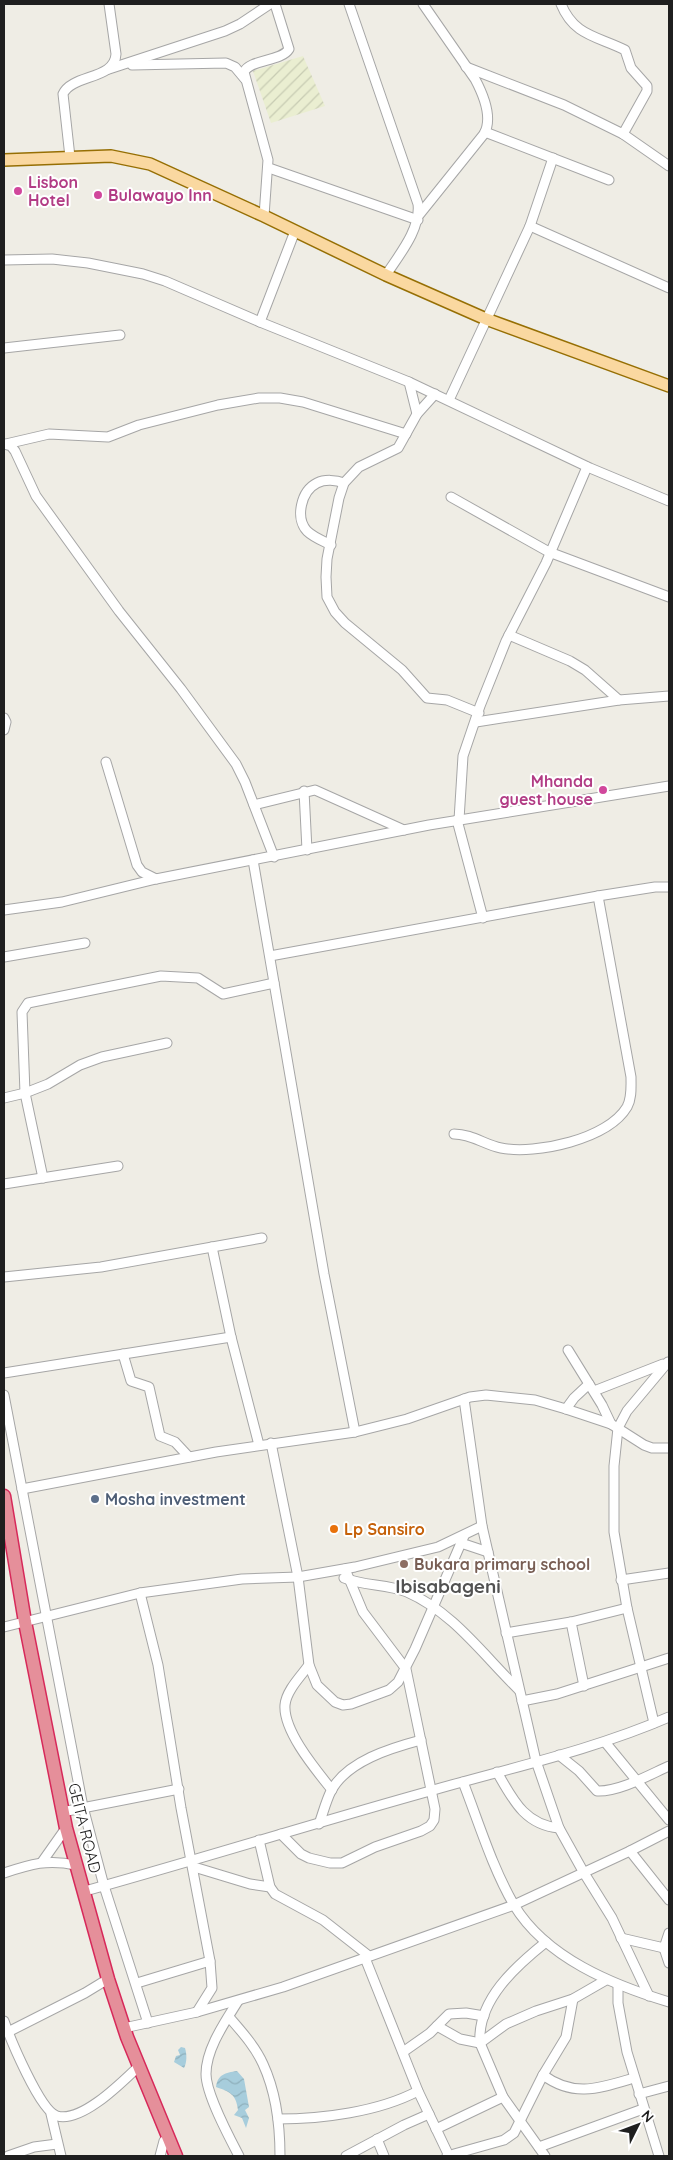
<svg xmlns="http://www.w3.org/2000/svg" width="673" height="2160" viewBox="0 0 673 2160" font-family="Quicksand,sans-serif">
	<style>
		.farmland { fill: url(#farmland-furrows) }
		.water { fill: url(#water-waves) }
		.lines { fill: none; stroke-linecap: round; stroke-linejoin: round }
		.minor-casing { stroke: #a6a6a6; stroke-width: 11 }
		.major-casing { stroke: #966f04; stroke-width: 14 }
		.highway-casing { stroke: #d7295a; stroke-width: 15 }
		.minor { stroke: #fff; stroke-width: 9 }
		.major { stroke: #fad8a0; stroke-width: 11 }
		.highway { stroke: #e58f9a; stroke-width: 12 }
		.hotel-dot { fill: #d1479c; stroke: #fff; stroke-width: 2 }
		.service-dot { fill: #5c6f8a; stroke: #fff; stroke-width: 2 }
		.food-dot { fill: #e8710a; stroke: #fff; stroke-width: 2 }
		.education-dot { fill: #8d6e63; stroke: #fff; stroke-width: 2 }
		.labels { text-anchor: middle; stroke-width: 4; stroke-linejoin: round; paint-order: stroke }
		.hotel-label { font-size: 16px; font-weight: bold; fill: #b23c85; stroke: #fff; text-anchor: start }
		.service-label { font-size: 16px; font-weight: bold; fill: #4e5e75; stroke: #fff; text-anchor: start }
		.food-label { font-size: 16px; font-weight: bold; fill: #c56008; stroke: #fff; text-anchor: start }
		.education-label { font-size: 16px; font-weight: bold; fill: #785e54; stroke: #fff; text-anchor: start }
		.street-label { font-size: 16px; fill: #1f1f1f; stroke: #fff }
		.quarter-label { font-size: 19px; font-weight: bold; fill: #525252; stroke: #fff }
	</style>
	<defs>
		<pattern id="farmland-furrows" width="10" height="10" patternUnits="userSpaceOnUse" patternTransform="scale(1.25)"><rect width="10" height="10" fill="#eaeed1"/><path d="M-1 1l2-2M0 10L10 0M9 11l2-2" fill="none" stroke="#c8ccb3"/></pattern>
		<pattern id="water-waves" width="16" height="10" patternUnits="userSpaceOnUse" patternTransform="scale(1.25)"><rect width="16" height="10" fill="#a7cddc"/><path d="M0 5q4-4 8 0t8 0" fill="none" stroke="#8fb0bc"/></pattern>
	</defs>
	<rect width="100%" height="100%" fill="#efede5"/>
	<polygon class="farmland" points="303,56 325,106 271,123 253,71"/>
	<g class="water">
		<path d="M181,2047L185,2048C187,2054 187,2063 184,2068L174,2062L176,2056L180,2055L178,2050Z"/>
		<path d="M237,2071L244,2079L249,2107L245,2110L249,2118L246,2128L242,2118L234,2115L238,2110C236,2094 230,2092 216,2087C218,2074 225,2073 237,2071Z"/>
	</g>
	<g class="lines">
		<g class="minor-casing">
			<g id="minor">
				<path d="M349,4L418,204C421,229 399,255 386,275"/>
				<path d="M561,4C574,36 597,36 625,50L631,68L647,86V91L623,134"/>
				<polyline points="132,65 226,63 235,67 245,79"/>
				<polyline points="466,67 564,105 623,134 669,166"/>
				<polyline points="109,69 225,31 240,24 270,4"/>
				<polyline points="485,132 609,180"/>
				<path d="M70,157L63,94C72,74 115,80 116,54L109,4"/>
				<polyline points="269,168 418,220"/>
				<path d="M419,215L484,134C493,118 483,94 475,79L423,4"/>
				<path d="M264,216L268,160L244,72C250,59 281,62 289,49L275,4"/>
				<polyline points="530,226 669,288"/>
				<polyline points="4,260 52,259 88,263 143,274 165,281 260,322 409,382 590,468 669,501"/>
				<polyline points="260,322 295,231"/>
				<polyline points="4,348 120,335"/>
				<polyline points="409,382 417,414"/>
				<polyline points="435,394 417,414 398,448 359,467 344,483 339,498 327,559 326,577 327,597 335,612 345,623 402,670 427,698 447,700 479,713"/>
				<polyline points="449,400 530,226 553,158"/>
				<polyline points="4,444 11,446 15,451 36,496 119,611 181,689 236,764 245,782 274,857"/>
				<polyline points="6,444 49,434 108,437 139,425 218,405 259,398 280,398 303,402 406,434"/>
				<polyline points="451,497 549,552 669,597"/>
				<path d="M331,545C323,541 313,537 307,531C295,518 301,491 317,483C325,479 336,480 344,483"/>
				<polyline points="509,635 570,661 585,670 619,700"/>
				<polyline points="4,718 6,722 4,730"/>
				<polyline points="476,722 619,700 669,696"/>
				<polyline points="106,762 137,865 142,872 156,879"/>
				<polyline points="304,791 307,850"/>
				<polyline points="254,805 315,790 404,830"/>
				<polyline points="457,820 483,918"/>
				<polyline points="459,820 463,756 480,706 506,641 546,563 587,467"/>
				<polyline points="253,860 324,1274 355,1432"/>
				<polyline points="4,910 62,902 156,879 429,825 669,786"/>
				<polyline points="270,956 598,896 655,887 669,887"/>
				<polyline points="4,957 85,943"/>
				<polyline points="4,1098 25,1093 48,1084 80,1065 102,1057 167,1043"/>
				<path d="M454,1134C472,1134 485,1145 501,1148C536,1155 608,1139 627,1107C632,1098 631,1087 631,1077L598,896"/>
				<polyline points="43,1178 25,1093 22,1012 28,1003 161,976 198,978 223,994 274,983"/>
				<polyline points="4,1184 118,1166"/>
				<polyline points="212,1247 231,1337 259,1445"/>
				<polyline points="4,1277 101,1267 262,1238"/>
				<polyline points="568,1350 602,1405 611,1424"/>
				<polyline points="123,1354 131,1381 149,1387 160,1436 175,1442 189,1457"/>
				<polyline points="4,1373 231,1337"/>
				<polyline points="594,1391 663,1364"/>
				<polyline points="4,1395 83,1807 104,1886 148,2023"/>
				<polyline points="464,1399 482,1526 536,1761 559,1828 584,1873 612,1918 649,1996"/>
				<polyline points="566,1409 574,1398 589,1384"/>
				<polyline points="271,1443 298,1577 309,1665 317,1685 335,1702 343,1705 351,1704 389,1690 398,1682 415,1649 464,1536"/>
				<polyline points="22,1489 216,1452 355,1432 407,1419 470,1397 486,1395 535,1400 566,1409 611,1424 644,1445 652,1448 669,1448"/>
				<polyline points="461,1543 488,1552"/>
				<path d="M344,1578C364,1586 387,1584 407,1592C453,1612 484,1656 519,1690"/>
				<polyline points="621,1580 669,1573"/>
				<polyline points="140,1593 158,1665 181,1808 210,1961 212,1988 197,2012"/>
				<polyline points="571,1622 584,1686"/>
				<polyline points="4,1627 140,1593 242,1579 298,1577 355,1567 438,1547 482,1526"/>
				<polyline points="506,1633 571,1622 627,1608"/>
				<path d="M309,1665C301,1676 286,1691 285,1705C283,1731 316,1770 332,1790"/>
				<polyline points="522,1701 557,1694 669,1658"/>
				<polyline points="654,1723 627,1608 614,1532 614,1466 618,1428 627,1411 668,1362"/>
				<polyline points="605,1742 669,1820"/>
				<path d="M559,1755L579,1771L597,1791C619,1792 649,1775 669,1766"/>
				<path d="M497,1772C513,1800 525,1825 559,1828"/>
				<path d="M463,1782C479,1823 492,1867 514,1905C546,1958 613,1985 669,2002"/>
				<polyline points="62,1812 179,1789"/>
				<path d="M319,1824C323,1813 326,1801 331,1791C347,1761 391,1748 421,1740"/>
				<polyline points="281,1834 301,1854 309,1858 330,1863 342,1863 375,1847 421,1831 430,1826 434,1820 435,1809 406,1669 363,1612 345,1569"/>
				<polyline points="259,1840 270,1887 275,1894 323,1920 369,1956"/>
				<polyline points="630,1851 669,1900"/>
				<polyline points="42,1862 66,1828"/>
				<polyline points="194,1867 250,1884 270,1887"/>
				<path d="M4,1873C31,1864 47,1859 76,1865"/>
				<path d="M85,1891C200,1859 315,1823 430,1791C510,1768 593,1750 669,1717"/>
				<polyline points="669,1933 664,1948 669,1963"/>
				<polyline points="621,1938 664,1948"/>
				<polyline points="365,1958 418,2091 449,2156"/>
				<polyline points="137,1983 210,1961"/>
				<polyline points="618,1985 618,2003 627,2052 659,2156"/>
				<path d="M238,2001C225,2022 206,2049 206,2074C206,2094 229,2137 239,2156"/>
				<path d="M229,2017C241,2031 255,2046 263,2064C276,2092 280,2126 280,2156"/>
				<path d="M4,2021C10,2038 40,2111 57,2116C82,2123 122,2082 139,2066"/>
				<polyline points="437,2026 460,2039 480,2043 506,2024 536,2011 573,1999 606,1980"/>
				<polyline points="124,2028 197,2012 283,1987 514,1905 630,1851 669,1831"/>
				<polyline points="8,2032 85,1993 108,1979"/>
				<polyline points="403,2052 430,2033 449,2014 466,2013 484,2016"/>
				<path d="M543,2075C574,2098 600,2088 634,2078"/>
				<polyline points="639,2094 669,2086"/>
				<polyline points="51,2114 61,2156"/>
				<path d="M278,2119C322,2119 378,2112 418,2091"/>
				<polyline points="436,2129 503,2097"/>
				<polyline points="377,2139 384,2156"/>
				<polyline points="539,2147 643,2109"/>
				<polyline points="8,2156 34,2147 57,2144"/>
				<polyline points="160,2156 164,2141"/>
				<polyline points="346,2156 404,2125 429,2114"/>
				<polyline points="447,2156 504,2140 514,2133 543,2075 566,2037 573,1999"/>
				<path d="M545,2156L503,2097L480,2043C477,2000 516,1966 546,1942"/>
			</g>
		</g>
		<g class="major-casing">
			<polyline id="major" points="4,160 111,156 150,164 264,216 386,275 486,319 669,386"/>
		</g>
		<g class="highway-casing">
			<polyline id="highway" points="4,1496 25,1622 66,1828 108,1979 127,2037 176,2156"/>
		</g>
		<use href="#minor" class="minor"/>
		<use href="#major" class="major"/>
		<use href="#highway" class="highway"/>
	</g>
	<g class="hotel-dot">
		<circle cx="18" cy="191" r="5"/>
		<circle cx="98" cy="195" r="5"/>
		<circle cx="603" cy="790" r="5"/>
	</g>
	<circle class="service-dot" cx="95" cy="1499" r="5"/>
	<circle class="food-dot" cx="334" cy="1529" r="5"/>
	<circle class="education-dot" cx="404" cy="1564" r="5"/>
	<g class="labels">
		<g class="hotel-label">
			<text x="28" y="188">Lisbon<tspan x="28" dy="18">Hotel</tspan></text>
			<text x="108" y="201">Bulawayo Inn</text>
			<text x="593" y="787" text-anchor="end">Mhanda<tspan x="593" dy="18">guest house</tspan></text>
		</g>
		<g class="service-label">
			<text x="105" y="1505">Mosha investment</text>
		</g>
		<g class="food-label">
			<text x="344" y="1535">Lp Sansiro</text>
		</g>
		<g class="education-label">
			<text x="414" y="1570">Bukara primary school</text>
		</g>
		<g class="street-label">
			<text transform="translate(85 1828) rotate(76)" y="6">GEITA ROAD</text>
		</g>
		<g class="quarter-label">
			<text x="448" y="1593">Ibisabageni</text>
		</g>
	</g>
	<rect width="673" height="2160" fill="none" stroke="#1f1f1f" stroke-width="10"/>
	<g transform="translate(638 2125) rotate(48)" stroke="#ffffff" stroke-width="4" paint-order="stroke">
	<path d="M0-4L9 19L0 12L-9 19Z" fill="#1f1f1f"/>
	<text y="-8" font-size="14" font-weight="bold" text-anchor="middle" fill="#1f1f1f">N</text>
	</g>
</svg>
